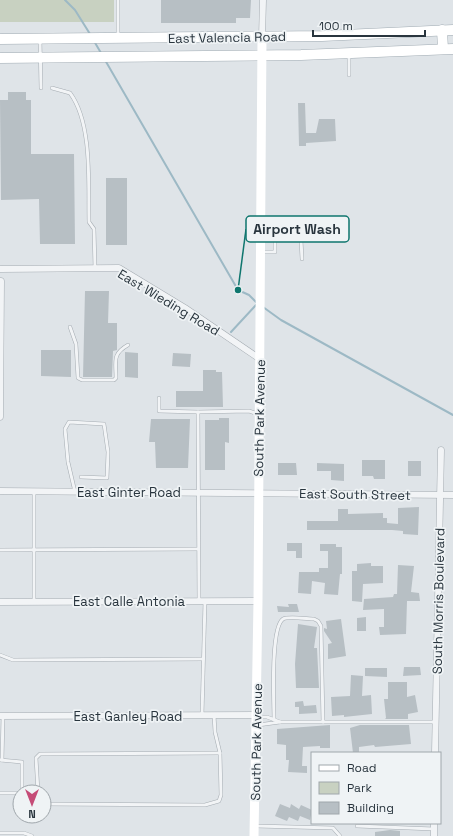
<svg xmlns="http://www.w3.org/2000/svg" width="453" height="836" viewBox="0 0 453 836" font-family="'Space Grotesk',sans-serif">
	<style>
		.green { fill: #c8d1c1 }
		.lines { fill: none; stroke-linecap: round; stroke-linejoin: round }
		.stream { stroke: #9db9c5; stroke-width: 2 }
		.building { fill: #b7bfc4 }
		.service-casing { stroke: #a5acb2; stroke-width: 4 }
		.minor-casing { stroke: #a5acb2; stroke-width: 7 }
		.primary-casing { stroke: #a0abb3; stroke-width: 11 }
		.service { stroke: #f2f4f6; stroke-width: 3 }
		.minor { stroke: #f2f4f6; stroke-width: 6 }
		.secondary { stroke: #fff; stroke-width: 9 }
		.primary { stroke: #fff; stroke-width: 10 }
		.labels { text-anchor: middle; stroke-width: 3.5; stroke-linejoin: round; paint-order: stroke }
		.street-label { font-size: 13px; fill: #29353e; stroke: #eff3f5 }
		.leader { fill: none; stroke: #0f766e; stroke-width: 1.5 }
		.callout-dot { fill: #0f766e; stroke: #eff3f5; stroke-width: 1.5 }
		.callout { fill: #eff3f5; stroke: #0f766e; stroke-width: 1.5 }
		.callout-label { font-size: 14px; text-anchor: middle; font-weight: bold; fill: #29353e }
	</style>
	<rect width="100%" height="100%" fill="#dfe4e8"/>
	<rect class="green" x="0" y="0" width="114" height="22"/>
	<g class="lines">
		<g class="stream">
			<polyline points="65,0 75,10 90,34"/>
			<polyline points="94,41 101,53"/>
			<polyline points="105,60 238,290 249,295 256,302"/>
			<polyline points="263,307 281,320 453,415"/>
			<polyline points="231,332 256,305"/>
		</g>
	</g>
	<g class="building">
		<polygon points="161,0 251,0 250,18 236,18 236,23 161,23"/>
		<polygon points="8,92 26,92 26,100 31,100 31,154 74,154 75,244 40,244 39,199 1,200 0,100 8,100"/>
		<polygon points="298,103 305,103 306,133 316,133 319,119 335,119 336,141 306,143 306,146 299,146"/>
		<rect x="106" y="178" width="21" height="67"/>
		<polygon points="85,291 109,291 108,323 117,323 117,350 113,351 112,377 83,377"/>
		<polygon points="41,350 71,350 71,377 41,376"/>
		<polygon points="125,352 138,353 138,378 125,377"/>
		<polygon points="173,353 191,354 190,367 172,366"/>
		<polygon points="203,370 216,370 216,372 222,372 223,407 176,407 176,391 203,391"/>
		<polygon points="219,418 229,418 229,443 225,442 225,470 205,470 205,420 219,420"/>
		<polygon points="151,419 190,419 188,468 156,468 155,442 149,442"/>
		<polygon points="362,460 385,460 385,479 374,479 373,476 362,476"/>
		<rect x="408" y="461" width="13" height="15"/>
		<polygon points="278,463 296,463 297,475 278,475"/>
		<polygon points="317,463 344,464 344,481 331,480 331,471 317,471"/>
		<polygon points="419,507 418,535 403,534 403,531 392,530 307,530 307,521 338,521 338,509 348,509 348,514 383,513 383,518 387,518 387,523 398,524 398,508"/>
		<polygon points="287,543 302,543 302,558 296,558 296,551 287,551"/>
		<polygon points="320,544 336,544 336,547 342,547 342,574 340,574 338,595 324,594 325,583 312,581 311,594 298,593 299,572 319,572 319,568 328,568 328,551 320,551"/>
		<polygon points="371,563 371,566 383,566 383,583 363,584 362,602 352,601 352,571 357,571 357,564"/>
		<polygon points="398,565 414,566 411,592 419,593 420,601 407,601 406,634 380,635 379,627 384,627 384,609 363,610 364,599 393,597 394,594 397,594"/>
		<polygon points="288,604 297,604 299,612 278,612 277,606 289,607"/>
		<polygon points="366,617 366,631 357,631 357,618"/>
		<polygon points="341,619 346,656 328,659 328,644 332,643 324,631 324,628 327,629 326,621"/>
		<polygon points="298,624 317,627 314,648 317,648 319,688 296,688 295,664"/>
		<polygon points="404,667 420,667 421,675 403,676"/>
		<polygon points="365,668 387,668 387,677 365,676"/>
		<polygon points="351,675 363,676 362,696 371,695 372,714 344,717 344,715 332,716 331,697 350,696"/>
		<polygon points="388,682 407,682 407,697 415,695 418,712 408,714 408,719 385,719 386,718 384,699 388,699"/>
		<polygon points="303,701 304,706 316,705 317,713 299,714 299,707 295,707 295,702"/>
		<polygon points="330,725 330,748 320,748 320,746 303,747 302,766 307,766 307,773 288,772 289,760 286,760 286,745 277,744 277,729"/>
		<polygon points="360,725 409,725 411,744 375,747 374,745 359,747 359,753 353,753 350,728"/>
		<polygon points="280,804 290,808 291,804 299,809 301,805 312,810 310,820 300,816 298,821 289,817 287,821 275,816"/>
		<polygon points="390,830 400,831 400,836 375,836 375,832"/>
	</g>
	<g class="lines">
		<g class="service-casing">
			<g id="service">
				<polyline points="118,0 118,37"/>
				<polyline points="40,40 41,88"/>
				<polyline points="349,55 349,75"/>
				<path d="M52,88L70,93C93,124 88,185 89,222L94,229L95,268"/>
				<polyline points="262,239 275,239"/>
				<polyline points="262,252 275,252 275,239 301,240 302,259"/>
				<path d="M70,327L76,344L78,378L82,380H114L116,378C116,361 112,354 128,345"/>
				<polyline points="159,398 159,411 198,412 199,601"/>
				<polyline points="198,412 249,411 258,414"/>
				<polyline points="34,491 34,601"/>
				<polyline points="75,492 68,462 65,429 69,422 104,424 108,452 107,478 81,477"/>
				<polyline points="0,550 198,549"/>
				<polyline points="0,655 13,660 203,659"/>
				<polyline points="202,715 205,601"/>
				<path d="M274,720C274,703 270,628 283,619C288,616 308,619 314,619L318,621L321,626L323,722"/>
				<polyline points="280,722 436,722"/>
				<polyline points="258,725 280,722 267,717 258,717"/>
				<polyline points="0,760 22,762 22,792"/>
				<polyline points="2,760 3,716"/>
				<polyline points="38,792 36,758 40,754 220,753"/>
				<polyline points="0,793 20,793"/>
				<polyline points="44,804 205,805 219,801 221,795 220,753 215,732 214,715"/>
				<polyline points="256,826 333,828 340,836"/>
				<polyline points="357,826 434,829"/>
				<polyline points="0,833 24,833 32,836"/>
			</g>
		</g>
		<g class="minor-casing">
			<g id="minor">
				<polyline points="262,37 263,0"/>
				<polyline points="0,269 119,268 185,308 260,359"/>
				<polyline points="0,417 1,281"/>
				<polyline points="0,491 453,495"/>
				<polyline points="0,602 258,601"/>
				<polyline points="0,716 256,715"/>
				<polyline points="435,753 441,450"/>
				<polyline points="434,823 434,836"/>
			</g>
		</g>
		<g class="primary-casing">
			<g id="primary">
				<polyline points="442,30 443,49"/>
				<polyline points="0,39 322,36 453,30"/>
				<polyline points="0,58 301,55 453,49"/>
			</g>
		</g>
		<use href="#service" class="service"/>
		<use href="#minor" class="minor"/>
		<polyline class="secondary" points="254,836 258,601 262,37"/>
		<use href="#primary" class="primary"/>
	</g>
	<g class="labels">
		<g class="street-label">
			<text transform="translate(227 37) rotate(-1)" y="5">East Valencia Road</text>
			<text transform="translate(169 302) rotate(31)" y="5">East Wieding Road</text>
			<text transform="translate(259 418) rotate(-89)" y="5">South Park Avenue</text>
			<text x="129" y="497">East Ginter Road</text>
			<text transform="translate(355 494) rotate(1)" y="5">East South Street</text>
			<text x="129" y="606">East Calle Antonia</text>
			<text transform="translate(438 601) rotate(-89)" y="5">South Morris Boulevard</text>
			<text x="128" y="721">East Ganley Road</text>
			<text transform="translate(256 742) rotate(-89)" y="5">South Park Avenue</text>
		</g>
	</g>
	<path class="leader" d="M238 290L246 229"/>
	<circle class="callout-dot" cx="238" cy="290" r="4"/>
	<rect class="callout" x="246" y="216" width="103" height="26" rx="4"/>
	<g class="callout-label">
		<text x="297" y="234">Airport Wash</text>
	</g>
	<rect x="311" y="752" width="130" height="72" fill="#eff3f5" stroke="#a0a7ac"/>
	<rect x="319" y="765" width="20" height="6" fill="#ffffff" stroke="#a0a7ac"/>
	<text x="347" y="772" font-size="12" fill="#29353e">Road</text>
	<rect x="319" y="782" width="20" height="12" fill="#c8d1c1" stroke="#a0a7ac"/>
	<text x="347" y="792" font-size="12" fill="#29353e">Park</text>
	<rect x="319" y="802" width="20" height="12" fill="#b7bfc4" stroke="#a0a7ac"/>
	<text x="347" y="812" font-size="12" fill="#29353e">Building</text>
	<g transform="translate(32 804) rotate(180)"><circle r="19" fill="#eff3f5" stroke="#a0a7ac"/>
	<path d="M0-3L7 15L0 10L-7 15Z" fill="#c54c77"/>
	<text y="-6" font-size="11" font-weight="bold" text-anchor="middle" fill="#29353e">N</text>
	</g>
	<path d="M313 30v6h112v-6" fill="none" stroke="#29353e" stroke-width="2"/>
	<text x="319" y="30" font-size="12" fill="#29353e" stroke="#eff3f5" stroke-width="3" paint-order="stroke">100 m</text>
</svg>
